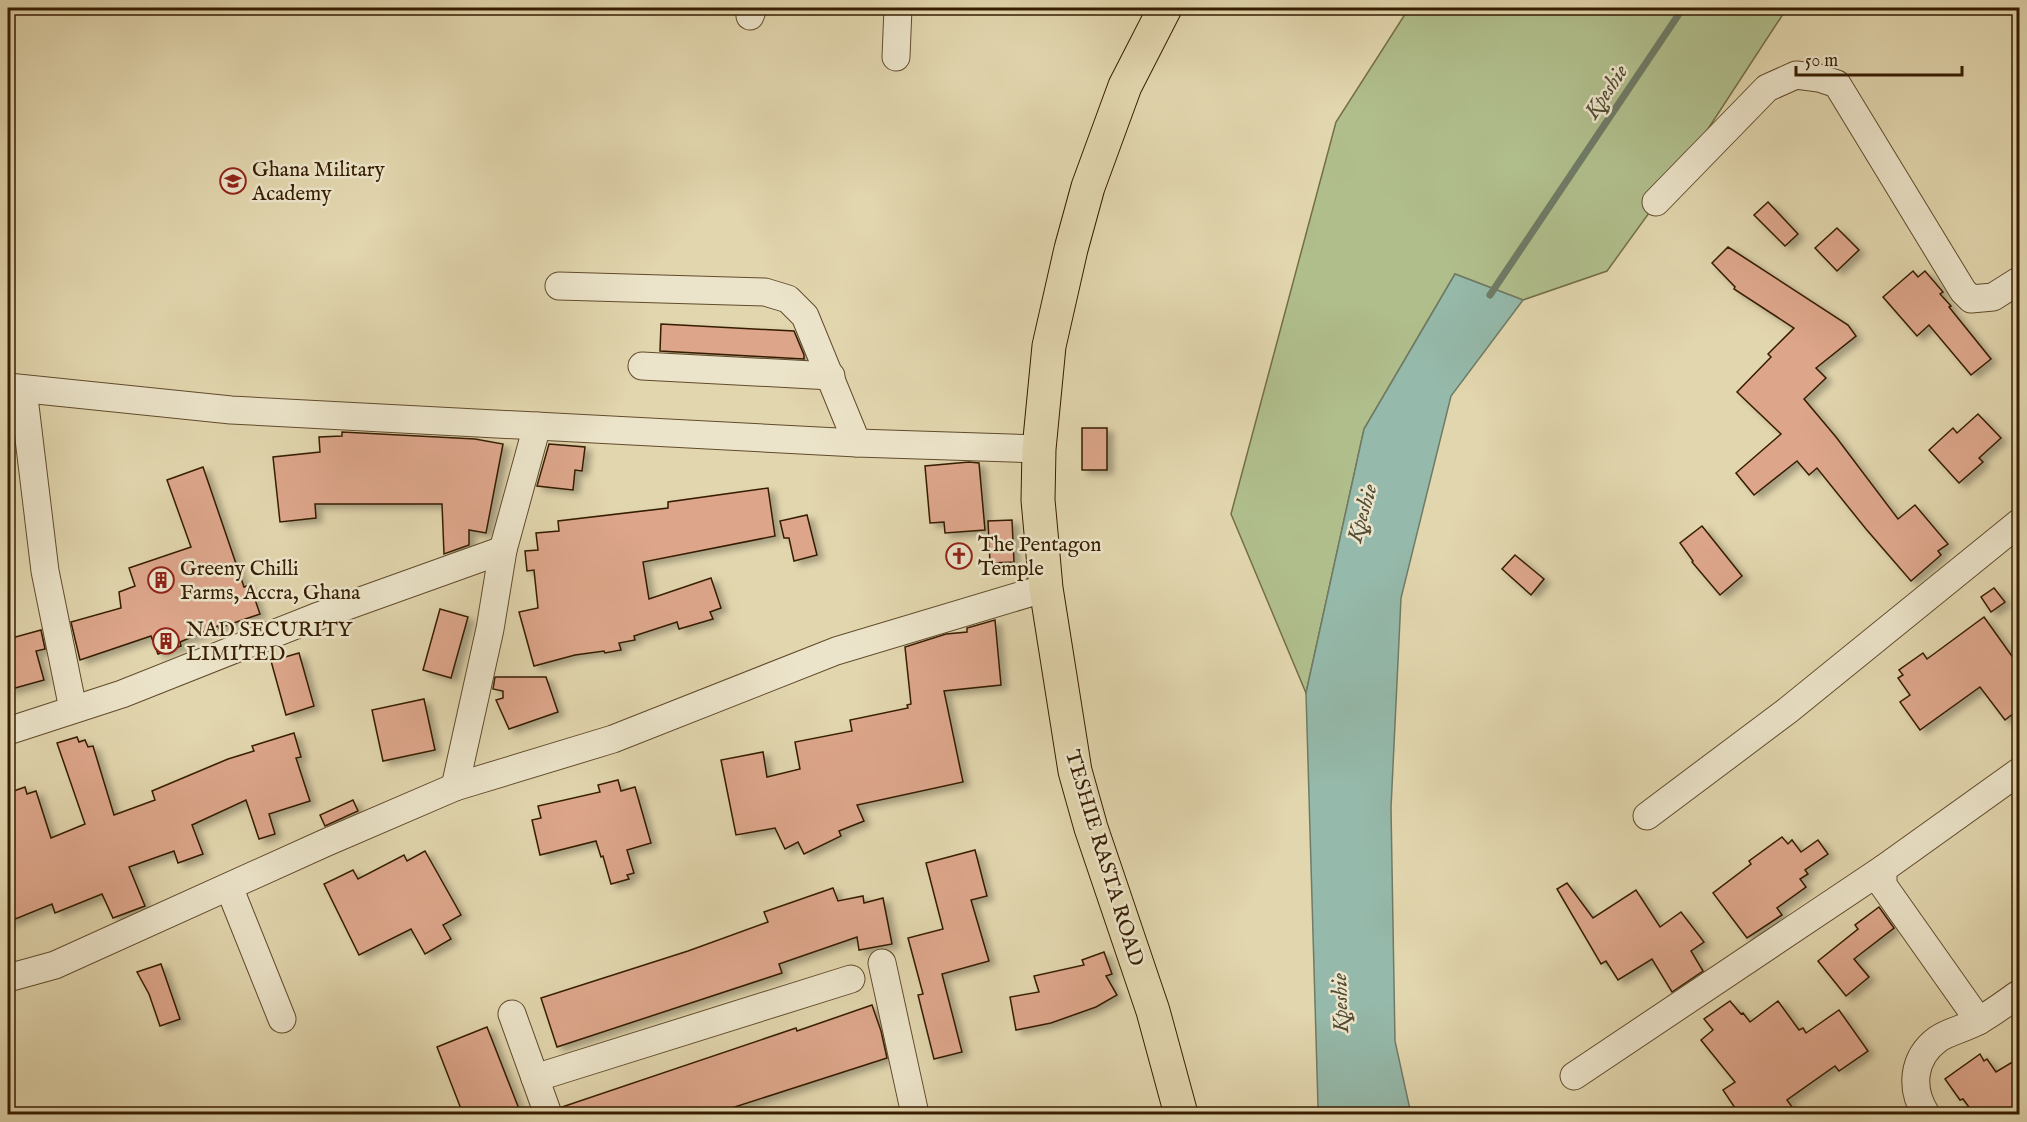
<svg xmlns="http://www.w3.org/2000/svg" width="2027" height="1122" viewBox="0 0 2027 1122" font-family="'IM FELL English',serif">
	<style>
		.green { fill: #b0be8c; stroke: #736e46; stroke-width: 1.5 }
		.water { fill: #95b9aa; stroke: #6f7b66; stroke-width: 1.5 }
		.lines { fill: none; stroke-linecap: round; stroke-linejoin: round }
		.stream { stroke: #6f7b66; stroke-width: 7 }
		.building { fill: #dda68b; stroke: #361d01; stroke-width: 1.5; filter: url(#shadow) }
		.minor-casing { stroke: #614b2c; stroke-width: 29 }
		.major-casing { stroke: #361d01; stroke-width: 35 }
		.minor { stroke: #ece4ca; stroke-width: 27 }
		.major { stroke: #e2d6ae; stroke-width: 33 }
		.labels { text-anchor: middle; stroke-width: 5; stroke-linejoin: round; paint-order: stroke }
		.poi-label { font-size: 21px; fill: #361d01; stroke: #ece4ca; text-anchor: start }
		.street-label { font-size: 21px; fill: #361d01; stroke: #ece4ca }
		.water-label { font-size: 22px; font-style: italic; fill: #524c34; stroke: #ece4ca }
	</style>
	<defs>
		<filter id="shadow"><feDropShadow dx="6" dy="4" stdDeviation="3" flood-color="#0004"/></filter>
	</defs>
	<rect width="100%" height="100%" fill="#e2d6ae"/>
	<filter id="stains"><feTurbulence type="fractalNoise" baseFrequency=".00333" numOctaves="4"/><feColorMatrix values="0 0 0 0 .2 0 0 0 0 .09 0 0 0 0 .02 0 0 0 .5 -.17"/></filter>
	<radialGradient id="worn" r=".72"><stop offset=".6" stop-color="#630" stop-opacity="0"/><stop offset="1" stop-color="#630" stop-opacity=".3"/></radialGradient>
	<polygon class="green" points="1409,8 1787,8 1691,155 1607,271 1523,300 1455,274 1364,429 1306,693 1231,514 1336,122"/>
	<polygon class="water" points="1455,274 1523,300 1451,396 1401,598 1391,808 1395,1041 1411,1114 1321,1114 1318,1106 1306,693 1364,429"/>
	<g class="lines">
		<polyline class="stream" points="1490,295 1683,8"/>
	</g>
	<g class="building">
		<polygon points="1768,202 1798,234 1785,246 1754,215"/>
		<polygon points="1837,228 1859,250 1837,271 1815,248"/>
		<polygon points="1728,247 1848,325 1856,336 1816,368 1826,378 1804,399 1836,437 1898,519 1915,505 1948,544 1938,551 1941,555 1911,581 1866,529 1817,468 1809,475 1797,461 1754,495 1736,473 1781,434 1737,392 1771,357 1768,354 1794,328 1734,289 1735,287 1712,263"/>
		<polygon points="1913,271 1918,277 1925,271 1943,292 1940,294 1951,306 1949,307 1991,359 1971,375 1929,325 1917,336 1883,297"/>
		<polygon points="661,324 794,331 804,355 804,359 660,351"/>
		<polygon points="1978,414 2001,438 1979,458 1983,462 1959,483 1929,450 1953,428 1957,433"/>
		<rect x="1082" y="428" width="25" height="42"/>
		<polygon points="342,432 475,439 503,444 486,533 469,530 469,545 444,554 442,504 315,504 316,518 280,522 273,457 320,452 319,437 342,436"/>
		<polygon points="549,444 585,447 582,471 575,470 573,490 537,486"/>
		<polygon points="969,462 979,463 985,530 945,533 944,522 930,523 925,466"/>
		<polygon points="203,467 244,587 250,585 260,614 219,628 218,626 180,642 181,646 158,654 151,636 80,660 71,622 121,608 119,592 135,586 129,568 191,547 167,480"/>
		<polygon points="768,488 775,536 643,562 649,599 711,578 721,608 710,612 713,619 679,629 677,622 634,636 635,640 619,643 621,650 605,653 604,651 575,655 534,666 519,612 538,608 534,570 527,571 525,551 538,550 536,533 559,531 558,521 668,508 668,502"/>
		<polygon points="807,515 817,555 794,561 789,538 784,538 780,521"/>
		<polygon points="1012,520 1014,562 990,563 988,521"/>
		<polygon points="1702,526 1742,576 1720,595 1692,562 1693,561 1680,543"/>
		<polygon points="1515,555 1544,579 1531,595 1502,569"/>
		<polygon points="1994,588 2005,602 1991,612 1981,597"/>
		<polygon points="440,609 468,617 451,678 423,670"/>
		<polygon points="1984,617 2019,666 2019,709 2005,720 1980,687 1920,730 1900,702 1910,695 1898,678 1903,675 1899,670 1923,653 1927,659"/>
		<polygon points="995,620 1001,685 944,691 963,782 857,805 864,821 839,831 841,836 804,854 798,842 785,849 775,828 736,835 721,760 763,752 767,777 800,769 795,742 852,731 850,720 908,708 907,705 911,704 905,647 946,634 967,632 967,628"/>
		<polygon points="41,630 45,649 36,651 44,680 8,690 8,639"/>
		<polygon points="299,653 314,706 286,715 271,661"/>
		<polygon points="495,677 546,677 558,712 509,729 496,700 503,698 503,691 493,689"/>
		<polygon points="424,699 435,750 383,761 372,710"/>
		<polygon points="294,733 301,757 296,758 310,801 269,814 275,834 259,839 246,800 192,825 203,854 178,863 174,851 129,867 145,906 113,918 102,894 55,913 52,904 8,922 8,793 25,787 27,794 36,791 51,838 85,824 57,743 77,737 79,742 85,740 88,747 93,746 114,815 155,800 152,791 228,759 254,751 252,746"/>
		<polygon points="618,780 621,791 635,787 651,843 627,850 634,873 627,875 629,879 611,884 603,856 601,857 596,841 540,855 532,820 541,818 538,806 600,792 598,785"/>
		<polygon points="353,800 358,811 325,826 320,815"/>
		<polygon points="1782,837 1788,844 1792,840 1801,852 1818,840 1828,854 1805,870 1808,874 1800,879 1806,887 1777,908 1782,915 1747,938 1713,893 1751,864 1749,861"/>
		<polygon points="975,850 987,896 971,900 989,961 942,974 962,1052 934,1059 918,995 923,994 908,938 943,929 926,863"/>
		<polygon points="425,851 461,915 443,925 451,939 425,954 411,929 359,955 324,884 353,870 358,879 404,855 407,861"/>
		<polygon points="1567,883 1593,918 1636,890 1660,927 1681,912 1704,942 1691,951 1703,971 1672,992 1652,959 1618,980 1606,961 1601,964 1557,889"/>
		<polygon points="833,888 838,901 863,896 864,903 883,898 892,944 859,950 857,937 779,964 782,973 557,1047 541,998 688,951 768,922 764,912"/>
		<polygon points="1879,907 1894,928 1854,959 1869,977 1846,996 1818,961 1858,929 1855,925"/>
		<polygon points="1104,952 1112,974 1106,976 1117,995 1096,1007 1051,1023 1016,1030 1010,997 1039,992 1034,976 1084,965 1082,960"/>
		<polygon points="161,964 180,1019 160,1026 149,994 137,972"/>
		<polygon points="1730,1001 1741,1014 1743,1013 1750,1022 1778,1001 1799,1030 1803,1028 1806,1033 1839,1010 1868,1051 1839,1071 1835,1066 1787,1100 1797,1114 1739,1114 1723,1090 1735,1082 1701,1040 1713,1030 1704,1019"/>
		<polygon points="872,1005 881,1031 887,1058 713,1114 563,1114 562,1107 796,1028 797,1031"/>
		<polygon points="487,1027 521,1114 463,1114 437,1047"/>
		<polygon points="1980,1054 1984,1061 1987,1059 1996,1072 2019,1058 2019,1114 1974,1114 1963,1099 1960,1100 1945,1079"/>
	</g>
	<g class="lines">
		<g class="minor-casing">
			<g id="minor">
				<polyline points="750,16 753,8"/>
				<polyline points="896,57 898,8"/>
				<polyline points="1656,202 1767,88 1796,75 1819,78 1837,84 1963,291 1971,299 1993,297 2020,280"/>
				<polyline points="559,286 765,292 788,299 805,316 857,443"/>
				<polyline points="642,366 831,376"/>
				<polyline points="8,387 231,410 857,443 1039,449"/>
				<polyline points="23,389 45,571 73,709"/>
				<polyline points="8,731 122,694 316,617 503,550"/>
				<polyline points="455,787 490,629 503,550 537,426"/>
				<polyline points="1647,816 1787,711 2020,522"/>
				<polyline points="229,887 282,1019"/>
				<polyline points="882,963 915,1114"/>
				<polyline points="8,978 55,965 325,843 455,787 613,739 836,651 1046,588"/>
				<polyline points="512,1014 548,1114"/>
				<polyline points="1979,1021 1883,885 1883,869 2020,771"/>
				<polyline points="1574,1076 1883,869"/>
				<polyline points="535,1078 851,979"/>
				<path d="M1926,1114C1910,1089 1912,1058 1938,1039C1950,1031 1967,1028 1980,1020C1994,1012 2007,1002 2020,993"/>
			</g>
		</g>
		<g class="major-casing">
			<polyline id="major" points="1165,8 1125,86 1088,187 1071,249 1049,346 1039,449 1038,500 1046,588 1075,771 1091,828 1153,1011 1181,1114"/>
		</g>
		<use href="#minor" class="minor"/>
		<use href="#major" class="major"/>
	</g>
	<defs>
		<g id="school-ring" transform="scale(1.35)"><circle r="9.5" fill="#ece4ca" stroke="#8f2418" stroke-width="1.5"/><path d="M0-5L7-2L0 1L-7-2ZM-4 1L0 2.5L4 1V4Q0 6-4 4Z" fill="#8f2418"/></g>
		<g id="church-ring" transform="scale(1.35)"><circle r="9.5" fill="#ece4ca" stroke="#8f2418" stroke-width="1.5"/><path d="M-1.2-6h2.4v3.5h3.3v2.4h-3.3V6h-2.4V-.1h-3.3v-2.4h3.3Z" fill="#8f2418"/></g>
		<g id="building-ring" transform="scale(1.35)"><circle r="9.5" fill="#ece4ca" stroke="#8f2418" stroke-width="1.5"/><path d="M-4-6H4V6H1V3H-1V6H-4ZM-2.5-4.3h1.7v1.8h-1.7ZM.8-4.3h1.7v1.8H.8ZM-2.5-1h1.7V.8h-1.7ZM.8-1h1.7V.8H.8Z" fill="#8f2418"/></g>
	</defs>
	<g fill-rule="evenodd">
		<use href="#school-ring" x="233" y="181"/>
		<use href="#church-ring" x="959" y="556"/>
		<use href="#building-ring" x="161" y="580"/>
		<use href="#building-ring" x="166" y="641"/>
	</g>
	<g class="labels">
		<g class="poi-label">
			<text x="252" y="176">Ghana Military<tspan x="252" dy="24">Academy</tspan></text>
			<text x="978" y="551">The Pentagon<tspan x="978" dy="24">Temple</tspan></text>
			<text x="180" y="575">Greeny Chilli<tspan x="180" dy="24">Farms, Accra, Ghana</tspan></text>
			<text x="186" y="636">NAD SECURITY<tspan x="186" dy="24">LIMITED</tspan></text>
		</g>
		<g class="street-label">
			<text transform="translate(1105 858) rotate(73)" y="7">TESHIE RASTA ROAD</text>
		</g>
		<g class="water-label">
			<text transform="translate(1605 91) rotate(-56)" y="8">Kpeshie</text>
			<text transform="translate(1361 513) rotate(-74)" y="8">Kpeshie</text>
			<text transform="translate(1339 1003) rotate(-92)" y="8">Kpeshie</text>
		</g>
	</g>
	<rect width="2027" height="1122" fill="none" stroke="#e2d6ae" stroke-width="30"/>
	<rect x="9" y="9" width="2009" height="1104" fill="none" stroke="#361d01" stroke-width="3"/>
	<rect x="15" y="15" width="1997" height="1092" fill="none" stroke="#361d01" stroke-width="1.5"/>
	<path d="M1796 66v9h166v-9" fill="none" stroke="#361d01" stroke-width="3"/>
	<text x="1805" y="66" font-size="18" fill="#361d01" stroke="#ece4ca" stroke-width="4.5" paint-order="stroke">50 m</text>
	<rect width="100%" height="100%" filter="url(#stains)"/>
	<rect width="100%" height="100%" fill="url(#worn)"/>
</svg>
